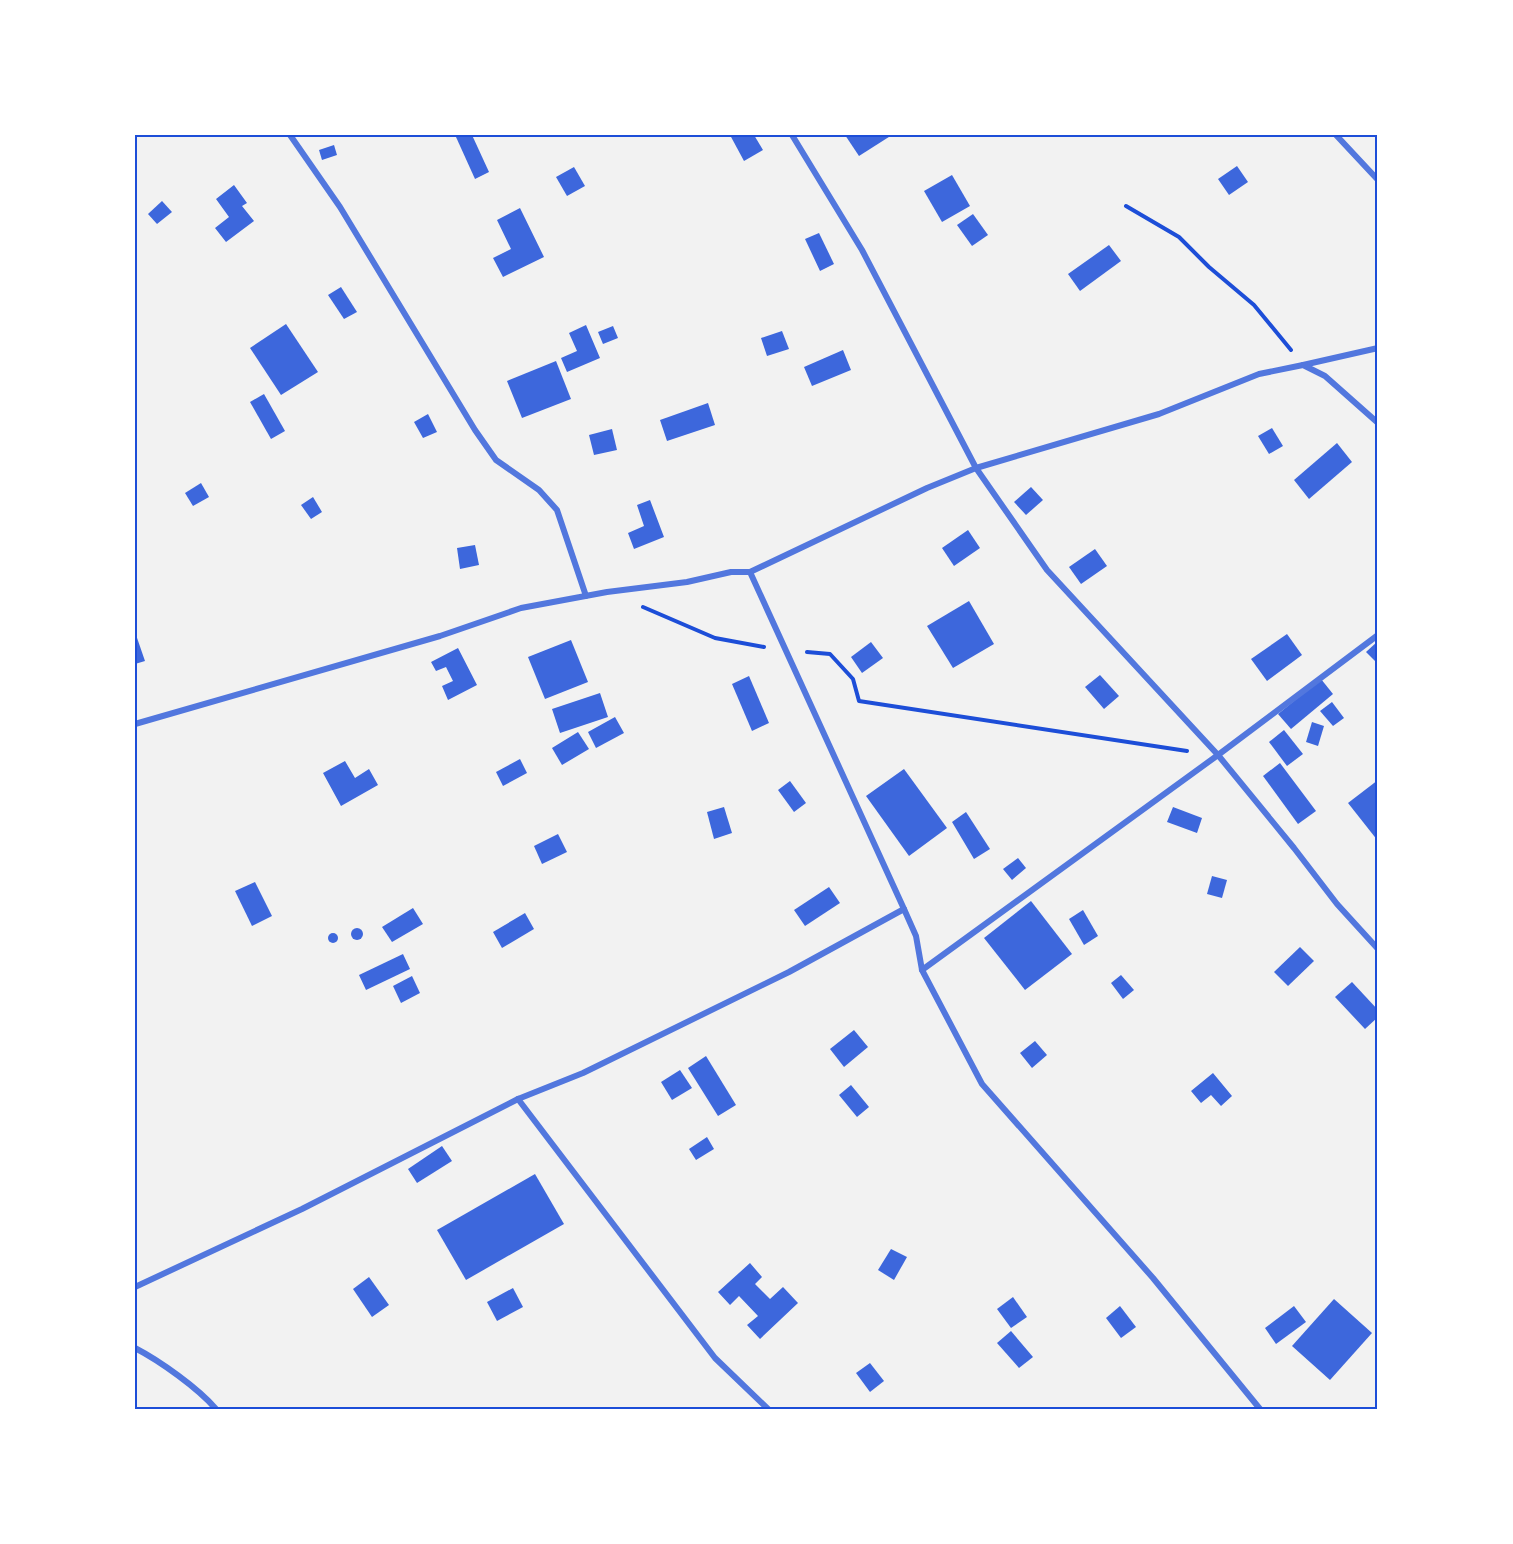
<svg xmlns="http://www.w3.org/2000/svg" width="1513" height="1544" viewBox="0 0 1513 1544" font-family="Ubuntu,sans-serif">
	<style>
		.building { fill: #3d67dc }
		.lines { fill: none; stroke-linecap: round; stroke-linejoin: round }
		.path { stroke: #1d4ed8; stroke-width: 4 }
		.minor { stroke: #5277de; stroke-width: 6 }
		.neatline { fill: none; stroke: #1d4ed8; stroke-width: 2 }
	</style>
	<rect width="100%" height="100%" fill="#f2f2f2"/>
	<g class="building">
		<polygon points="462,135 472,135 489,172 475,179 456,137"/>
		<polygon points="730,135 754,135 763,150 744,161"/>
		<polygon points="845,135 892,135 859,156"/>
		<polygon points="334,145 337,155 322,160 319,150"/>
		<polygon points="1237,166 1248,182 1229,195 1218,179"/>
		<polygon points="574,167 585,186 567,196 556,177"/>
		<polygon points="952,175 970,206 942,222 924,191"/>
		<polygon points="234,185 247,203 242,206 254,221 226,242 215,228 229,217 216,199"/>
		<polygon points="162,201 172,212 157,224 148,214"/>
		<polygon points="520,208 544,257 503,277 493,258 511,249 497,220"/>
		<polygon points="973,214 988,235 972,246 957,225"/>
		<polygon points="819,233 834,264 820,271 805,239"/>
		<polygon points="1109,245 1121,261 1080,291 1068,274"/>
		<polygon points="341,287 357,312 344,319 328,295"/>
		<polygon points="286,324 318,372 281,395 250,348"/>
		<polygon points="586,325 600,358 567,372 561,358 577,351 569,333"/>
		<polygon points="613,326 618,338 603,344 598,332"/>
		<polygon points="782,331 789,349 767,356 761,338"/>
		<polygon points="843,350 851,370 812,386 804,367"/>
		<polygon points="556,361 571,399 522,418 507,381"/>
		<polygon points="264,394 285,431 271,439 250,402"/>
		<polygon points="708,403 715,425 667,441 660,420"/>
		<polygon points="428,414 437,432 423,438 414,422"/>
		<polygon points="1272,428 1283,446 1269,454 1258,436"/>
		<polygon points="612,429 617,450 594,455 589,435"/>
		<polygon points="1337,443 1352,462 1309,499 1294,480"/>
		<polygon points="201,483 209,497 193,506 185,493"/>
		<polygon points="1031,487 1043,500 1026,515 1014,502"/>
		<polygon points="313,497 322,512 311,519 301,505"/>
		<polygon points="650,500 664,537 634,549 628,533 644,526 637,505"/>
		<polygon points="968,530 980,548 954,566 942,548"/>
		<polygon points="475,545 479,565 460,569 457,548"/>
		<polygon points="1095,549 1107,566 1081,584 1069,567"/>
		<polygon points="969,601 994,644 953,668 927,626"/>
		<polygon points="135,632 145,661 135,664"/>
		<polygon points="1287,634 1302,655 1267,681 1251,659"/>
		<polygon points="571,640 588,682 545,699 528,657"/>
		<polygon points="1378,641 1378,664 1366,652"/>
		<polygon points="871,642 883,658 862,673 851,657"/>
		<polygon points="458,648 477,685 448,700 442,686 453,681 446,667 436,671 431,662"/>
		<polygon points="1100,675 1119,696 1104,709 1085,687"/>
		<polygon points="749,676 769,723 752,731 732,684"/>
		<polygon points="1321,679 1333,694 1291,729 1278,714"/>
		<polygon points="600,693 608,717 560,733 552,709"/>
		<polygon points="1332,702 1344,718 1333,726 1320,711"/>
		<polygon points="615,717 624,733 596,748 588,732"/>
		<polygon points="1312,722 1324,726 1318,746 1306,742"/>
		<polygon points="1284,730 1303,754 1287,766 1269,742"/>
		<polygon points="578,732 589,749 562,765 552,748"/>
		<polygon points="520,759 527,773 503,786 496,772"/>
		<polygon points="345,761 355,778 369,769 378,785 341,806 323,773"/>
		<polygon points="1280,763 1316,811 1298,824 1263,776"/>
		<polygon points="904,769 947,828 909,856 866,796"/>
		<polygon points="1378,780 1378,841 1348,803"/>
		<polygon points="790,781 806,803 794,812 778,790"/>
		<polygon points="724,807 732,833 714,839 707,812"/>
		<polygon points="1173,807 1202,818 1197,833 1167,822"/>
		<polygon points="966,812 990,849 974,859 952,822"/>
		<polygon points="558,834 567,852 542,864 534,846"/>
		<polygon points="1018,858 1026,868 1012,880 1003,869"/>
		<polygon points="1212,876 1227,880 1222,898 1207,894"/>
		<polygon points="255,882 272,916 252,926 235,891"/>
		<polygon points="829,887 840,903 805,926 794,910"/>
		<polygon points="1031,901 1072,954 1025,990 984,938"/>
		<polygon points="413,908 423,924 392,942 382,927"/>
		<polygon points="1083,910 1098,936 1084,945 1069,919"/>
		<polygon points="525,913 534,929 502,948 493,932"/>
		<circle cx="357" cy="934" r="6"/>
		<circle cx="333" cy="938" r="5"/>
		<polygon points="1300,947 1314,961 1288,986 1274,972"/>
		<polygon points="403,954 410,969 366,990 359,975"/>
		<polygon points="1121,975 1134,990 1123,999 1111,983"/>
		<polygon points="412,976 420,993 401,1003 393,986"/>
		<polygon points="1352,982 1378,1010 1378,1017 1365,1029 1335,997"/>
		<polygon points="854,1030 868,1047 844,1067 830,1049"/>
		<polygon points="1035,1041 1047,1055 1032,1068 1020,1053"/>
		<polygon points="706,1056 736,1105 718,1116 688,1068"/>
		<polygon points="680,1070 692,1088 672,1100 661,1082"/>
		<polygon points="1213,1073 1232,1096 1221,1106 1211,1095 1201,1103 1191,1091"/>
		<polygon points="851,1085 869,1107 857,1117 839,1095"/>
		<polygon points="707,1137 714,1149 696,1160 689,1149"/>
		<polygon points="442,1146 452,1161 417,1183 408,1169"/>
		<polygon points="535,1174 564,1224 466,1280 437,1230"/>
		<polygon points="891,1249 907,1257 894,1280 878,1270"/>
		<polygon points="750,1263 762,1277 755,1284 770,1299 783,1287 798,1303 760,1339 747,1325 758,1316 739,1296 730,1305 718,1292"/>
		<polygon points="369,1277 389,1305 372,1317 353,1289"/>
		<polygon points="513,1288 523,1307 497,1321 487,1302"/>
		<polygon points="1013,1297 1027,1317 1011,1328 997,1309"/>
		<polygon points="1334,1299 1372,1333 1330,1380 1292,1346"/>
		<polygon points="1120,1306 1136,1327 1121,1338 1106,1318"/>
		<polygon points="1294,1306 1306,1322 1276,1344 1265,1328"/>
		<polygon points="1011,1331 1033,1357 1019,1368 997,1343"/>
		<polygon points="870,1363 884,1381 870,1392 856,1373"/>
	</g>
	<g class="lines">
		<g class="path">
			<polyline points="1126,206 1179,237 1209,267 1254,305 1291,350"/>
			<polyline points="643,607 715,638 764,647"/>
			<polyline points="807,652 830,654 853,679 859,701 1187,751"/>
		</g>
		<g class="minor">
			<polyline points="290,135 340,207 475,430 496,460 539,490 557,510 586,596"/>
			<polyline points="792,135 862,250 976,468 1047,570 1218,755 1294,848 1337,904 1378,949"/>
			<polyline points="1336,135 1378,180"/>
			<polyline points="1303,365 1378,348"/>
			<polyline points="750,572 927,488 976,468 1159,414 1259,374 1303,365 1325,376 1378,423"/>
			<polyline points="135,724 440,636 521,608 607,592 687,582 731,572 750,572 904,909"/>
			<polyline points="922,970 1218,755 1378,635"/>
			<polyline points="518,1099 715,1358 768,1409"/>
			<polyline points="135,1287 302,1209 518,1099 583,1073 789,972 904,909 916,936 922,970 982,1084 1153,1278 1260,1409"/>
			<path d="M135,1348C160,1361 198,1388 216,1409"/>
		</g>
	</g>
	<rect width="1513" height="1544" fill="none" stroke="#ffffff" stroke-width="273"/>
	<rect x="136" y="136" width="1240" height="1272" class="neatline"/>
</svg>
